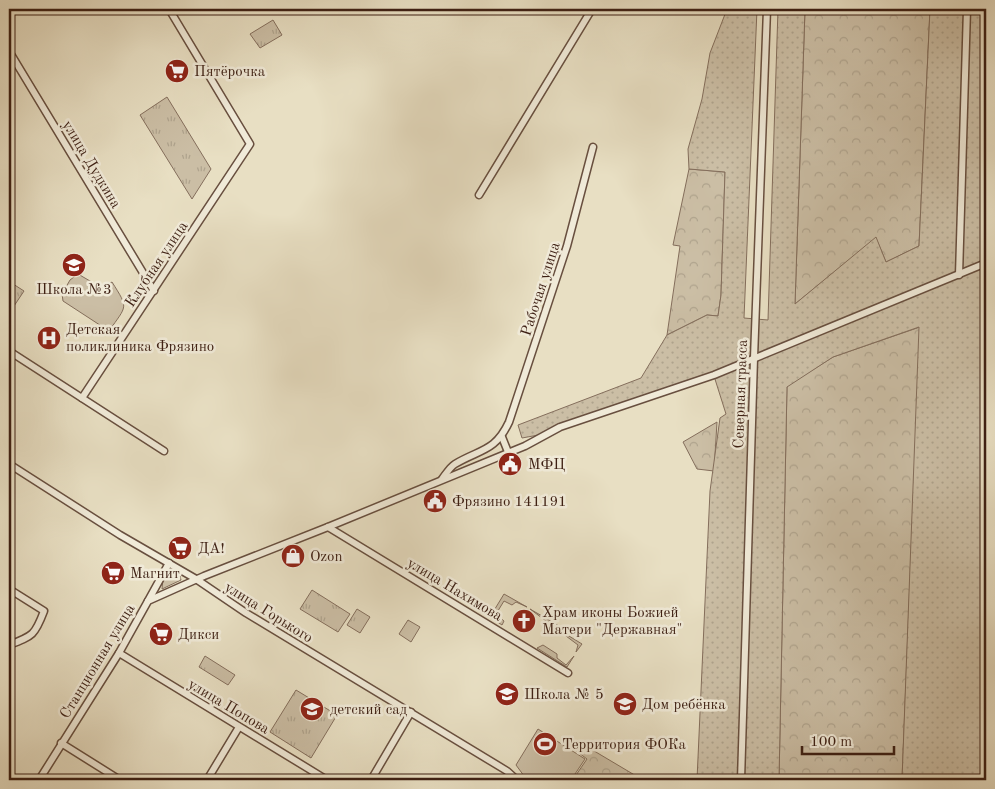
<svg xmlns="http://www.w3.org/2000/svg" width="995" height="789" viewBox="0 0 995 789" font-family="'Old Standard TT',serif">
	<style>
		.grass { fill: #cbbea5; stroke: #846e5c }
		.forest { fill: url(#forest-crowns); stroke: #846e5c }
		.park { fill: url(#park-tufts); stroke: #846e5c }
		.garden { fill: url(#garden-dots); stroke: #846e5c }
		.lines { fill: none; stroke-linecap: round; stroke-linejoin: round }
		.minor-casing { stroke: #684f3f; stroke-width: 9 }
		.minor { stroke: #f0ead8; stroke-width: 6 }
		.labels { text-anchor: middle; stroke-width: 5; stroke-linejoin: round; paint-order: stroke }
		.poi-label { font-size: 15px; fill: #3d1f13; stroke: #f0ead8; text-anchor: start }
		.street-label { font-size: 15px; fill: #3d1f13; stroke: #f0ead8 }
	</style>
	<defs>
		<pattern id="forest-crowns" width="20" height="18" patternUnits="userSpaceOnUse" patternTransform="scale(1.25)"><rect width="20" height="18" fill="#cbbea5"/><path d="M2 6a3 3 0 1 1 6 0M12 15a3 3 0 1 1 6 0" fill="none" stroke="#afa38d"/></pattern>
		<pattern id="park-tufts" width="24" height="20" patternUnits="userSpaceOnUse" patternTransform="scale(1.25)"><rect width="24" height="20" fill="#cbbea5"/><path d="M3 7l-1-3M5 7V3M7 7l1-3M15 17l-1-3M17 17v-4M19 17l1-3" fill="none" stroke="#afa38d"/></pattern>
		<pattern id="garden-dots" width="8" height="8" patternUnits="userSpaceOnUse" patternTransform="scale(1.25)"><rect width="8" height="8" fill="#cbbea5"/><path d="M2 2h.1M6 6h.1" fill="none" stroke="#afa38d" stroke-width="1.8" stroke-linecap="round"/></pattern>
	</defs>
	<rect width="100%" height="100%" fill="#e8dfc3"/>
	<filter id="stains"><feTurbulence type="fractalNoise" baseFrequency=".004" numOctaves="4"/><feColorMatrix values="0 0 0 0 .2 0 0 0 0 .09 0 0 0 0 .02 0 0 0 .5 -.17"/></filter>
	<radialGradient id="worn" r=".72"><stop offset=".6" stop-color="#630" stop-opacity="0"/><stop offset="1" stop-color="#630" stop-opacity=".3"/></radialGradient>
	<g class="grass">
		<path d="M78,274L102,288L112,282C129,309 127,305 109,331L63,301L62,294L70,280Z"/>
		<polygon points="169,571 180,576 181,580 162,589 163,578"/>
		<polygon points="504,594 527,607 516,602 512,605 504,601 496,614 504,621 502,625 490,617"/>
		<polygon points="530,609 566,630 564,633 582,644 576,652 578,645"/>
		<polygon points="543,645 557,654 557,658 566,665 574,656 567,667 537,648"/>
		<polygon points="538,729 585,759 571,780 527,780 516,765"/>
	</g>
	<g class="forest">
		<polygon points="805,9 930,9 919,246 886,262 876,238 795,304"/>
		<polygon points="689,169 725,172 721,295 718,316 707,315 667,335 680,246 673,245"/>
		<polygon points="920,327 902,780 779,780 787,386 833,357"/>
		<polygon points="717,422 714,471 697,469 683,442"/>
		<polygon points="579,742 643,780 576,780 574,778 587,759 575,750"/>
	</g>
	<g class="park">
		<polygon points="273,20 282,35 260,48 250,34"/>
		<polygon points="167,97 211,169 192,199 140,115"/>
		<polygon points="10,282 24,291 10,312 9,284"/>
		<polygon points="312,590 350,614 338,632 300,609"/>
		<polygon points="357,609 370,617 360,633 347,625"/>
		<polygon points="408,620 420,627 411,642 399,634"/>
		<polygon points="205,656 235,675 228,685 199,667"/>
		<polygon points="296,690 337,715 311,758 270,732"/>
	</g>
	<polygon class="garden" points="727,9 757,9 744,318 768,320 778,9 805,9 795,304 876,237 886,262 919,246 930,9 986,9 985,780 902,780 919,327 833,357 787,387 779,780 697,780 710,491 720,418 726,414 714,376 544,434 522,438 518,425 641,378 667,335 707,315 718,316 721,295 725,172 689,169 688,149 702,99 710,53"/>
	<g class="lines">
		<g class="minor-casing">
			<g id="minor">
				<polyline points="9,51 154,291"/>
				<polyline points="479,195 592,9"/>
				<polyline points="959,275 967,9"/>
				<polyline points="9,351 164,451"/>
				<polyline points="82,398 250,144 169,9"/>
				<polyline points="502,437 508,452"/>
				<polyline points="9,464 120,535 196,579 246,613 507,771 517,780"/>
				<path d="M442,479C446,474 450,467 455,464C480,449 495,452 509,422L567,246L593,147"/>
				<polyline points="328,527 568,673"/>
				<path d="M9,589L44,611C35,635 33,636 9,645"/>
				<polyline points="148,601 169,563"/>
				<polyline points="119,653 327,780"/>
				<polyline points="61,743 120,780"/>
				<polyline points="39,780 119,653 148,601 204,576 328,527 525,446 560,427 714,375 986,263"/>
				<polyline points="207,780 239,727"/>
				<polyline points="371,780 411,712"/>
				<polyline points="741,780 754,358 767,9"/>
			</g>
		</g>
		<use href="#minor" class="minor"/>
	</g>
	<defs>
		<g id="supermarket-disc" transform="scale(1.25)"><circle r="9.5" fill="#8f2418" stroke="#f0ead8"/><path d="M-6-5.5h2.5l.6 2H6L4.5 2H-2.5L-4.4-4H-6ZM-1.5 3.2a1.3 1.3 0 1 0 .1 0ZM3 3.2a1.3 1.3 0 1 0 .1 0Z" fill="#fff"/></g>
		<g id="school-disc" transform="scale(1.25)"><circle r="9.5" fill="#8f2418" stroke="#f0ead8"/><path d="M0-5L7-2L0 1L-7-2ZM-4 1L0 2.5L4 1V4Q0 6-4 4Z" fill="#fff"/></g>
		<g id="hospital-disc" transform="scale(1.25)"><circle r="9.5" fill="#8f2418" stroke="#f0ead8"/><path d="M-5-5h3v3.5h4V-5h3V5h-3V1.5h-4V5h-3Z" fill="#fff"/></g>
		<g id="civic-disc" transform="scale(1.25)"><circle r="9.5" fill="#8f2418" stroke="#f0ead8"/><path d="M-.6-6.5H3V-4.5H.6V-3L4-1V1h2V6H-6V1h2V-1L-.6-3ZM-1.2 2.5V6h2.4V2.5Z" fill="#fff"/></g>
		<g id="shop-disc" transform="scale(1.25)"><circle r="9.5" fill="#8f2418" stroke="#f0ead8"/><path d="M-5-2.5h2.3a2.7 3.5 0 0 1 5.4 0H5L5.5 6h-11ZM-1.5-2.5h3a1.5 2.3 0 0 0-3 0Z" fill="#fff"/></g>
		<g id="church-disc" transform="scale(1.25)"><circle r="9.5" fill="#8f2418" stroke="#f0ead8"/><path d="M-1.2-6h2.4v3.5h3.3v2.4h-3.3V6h-2.4V-.1h-3.3v-2.4h3.3Z" fill="#fff"/></g>
		<g id="stadium-disc" transform="scale(1.25)"><circle r="9.5" fill="#8f2418" stroke="#f0ead8"/><path d="M0-5a6.5 5 0 1 0 0 10a6.5 5 0 1 0 0-10ZM-3.5-1.8h7v3.6h-7Z" fill="#fff"/></g>
	</defs>
	<g fill-rule="evenodd">
		<use href="#supermarket-disc" x="177" y="71"/>
		<use href="#school-disc" x="74" y="265"/>
		<use href="#hospital-disc" x="49" y="338"/>
		<use href="#civic-disc" x="510" y="464"/>
		<use href="#civic-disc" x="435" y="501"/>
		<use href="#supermarket-disc" x="180" y="548"/>
		<use href="#shop-disc" x="293" y="556"/>
		<use href="#supermarket-disc" x="113" y="573"/>
		<use href="#church-disc" x="524" y="621"/>
		<use href="#supermarket-disc" x="161" y="634"/>
		<use href="#school-disc" x="507" y="694"/>
		<use href="#school-disc" x="625" y="704"/>
		<use href="#school-disc" x="312" y="709"/>
		<use href="#stadium-disc" x="545" y="744"/>
	</g>
	<g class="labels">
		<g class="poi-label">
			<text x="194" y="76">Пятёрочка</text>
			<text x="74" y="294" text-anchor="middle">Школа №3</text>
			<text x="66" y="334">Детская<tspan x="66" dy="17">поликлиника Фрязино</tspan></text>
			<text x="528" y="469">МФЦ</text>
			<text x="452" y="506">Фрязино 141191</text>
			<text x="198" y="553">ДА!</text>
			<text x="310" y="561">Ozon</text>
			<text x="130" y="578">Магнит</text>
			<text x="542" y="617">Храм иконы Божией<tspan x="542" dy="17">Матери "Державная"</tspan></text>
			<text x="178" y="639">Дикси</text>
			<text x="524" y="699">Школа № 5</text>
			<text x="642" y="709">Дом ребёнка</text>
			<text x="330" y="714">детский сад</text>
			<text x="562" y="749">Территория ФОКа</text>
		</g>
		<g class="street-label">
			<text transform="translate(92 164) rotate(59)" y="5">улица Дудкина</text>
			<text transform="translate(156 264) rotate(-56)" y="5">Клубная улица</text>
			<text transform="translate(540 289) rotate(-72)" y="5">Рабочая улица</text>
			<text transform="translate(740 394) rotate(-88)" y="5">Северная трасса</text>
			<text transform="translate(455 589) rotate(31)" y="5">улица Нахимова</text>
			<text transform="translate(269 612) rotate(32)" y="5">улица Горького</text>
			<text transform="translate(97 661) rotate(-59)" y="5">Станционная улица</text>
			<text transform="translate(229 706) rotate(31)" y="5">улица Попова</text>
		</g>
	</g>
	<rect width="995" height="789" fill="none" stroke="#e8dfc3" stroke-width="30"/>
	<rect x="10" y="10" width="975" height="769" fill="none" stroke="#3d1f13" stroke-width="2.5"/>
	<rect x="15" y="15" width="965" height="759" fill="none" stroke="#3d1f13"/>
	<path d="M802 746v8h92v-8" fill="none" stroke="#3d1f13" stroke-width="2.5"/>
	<text x="810" y="746" font-size="15" fill="#3d1f13" stroke="#f0ead8" stroke-width="4" paint-order="stroke">100 m</text>
	<rect width="100%" height="100%" filter="url(#stains)"/>
	<rect width="100%" height="100%" fill="url(#worn)"/>
</svg>
